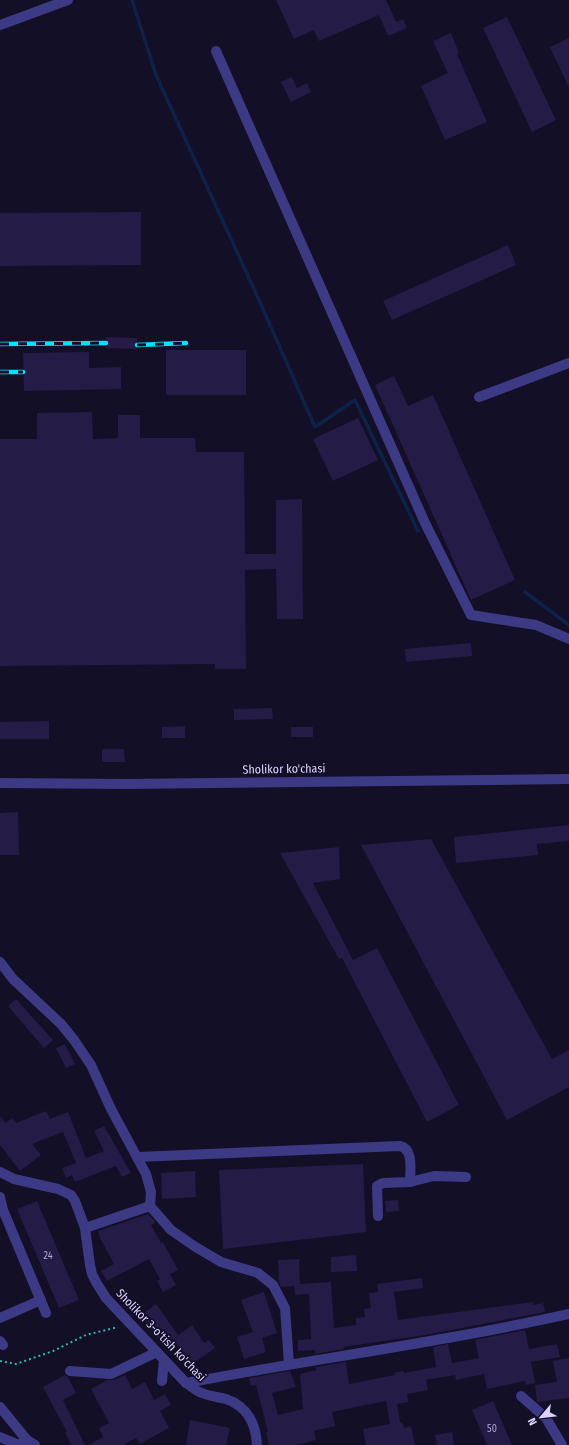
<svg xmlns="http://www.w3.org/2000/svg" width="569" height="1445" viewBox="0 0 569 1445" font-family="'Fira Sans Condensed',sans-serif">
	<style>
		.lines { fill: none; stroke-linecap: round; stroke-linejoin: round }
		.stream { stroke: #0c2248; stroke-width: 3.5 }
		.building { fill: #241b47 }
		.path { stroke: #2fb8b0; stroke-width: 2; stroke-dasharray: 2 3; stroke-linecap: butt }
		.minor { stroke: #3d3a85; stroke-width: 10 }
		.rail-casing { stroke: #00e5ff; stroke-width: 4.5 }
		.rail { stroke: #130f26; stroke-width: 3; stroke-dasharray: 9; stroke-linecap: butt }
		.labels { text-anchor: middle; stroke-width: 3.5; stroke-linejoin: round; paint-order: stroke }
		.number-label { font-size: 10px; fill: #aca6d1 }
		.street-label { font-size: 12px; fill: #d9d4ff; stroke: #130f26 }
	</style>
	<rect width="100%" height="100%" fill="#130f26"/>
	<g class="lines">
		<g class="stream">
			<polyline points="132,0 156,75 259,300 315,427 355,400 418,531"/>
			<polyline points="525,592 569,625"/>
		</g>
	</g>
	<g class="building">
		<polygon points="276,0 386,0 396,22 403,19 407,28 388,36 379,15 319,41 314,30 294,39"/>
		<polygon points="507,17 556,120 532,132 483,28"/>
		<polygon points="451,33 459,53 457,54 487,122 445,140 421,86 448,73 433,41"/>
		<polygon points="569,38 569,88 550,47"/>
		<polygon points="292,77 297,88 307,83 311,92 291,102 281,82"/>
		<polygon points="141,212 141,265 0,266 0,213"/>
		<polygon points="508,245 516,265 392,320 383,301"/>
		<polygon points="106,337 137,338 137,349 106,348"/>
		<rect x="166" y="350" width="80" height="45"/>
		<polygon points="89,352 89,368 121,367 121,389 24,391 23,353"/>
		<polygon points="394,376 408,406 433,395 515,580 471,600 375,385"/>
		<polygon points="92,412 93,439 118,438 118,415 140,415 140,438 195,438 196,452 244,452 245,554 276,554 276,500 302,499 303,619 277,619 276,569 245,570 246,669 215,669 215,664 0,666 0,439 37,439 37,413"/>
		<polygon points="358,418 378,460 333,481 313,439"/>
		<polygon points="471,643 472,656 406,662 405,649"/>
		<polygon points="272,708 273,719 234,720 234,709"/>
		<polygon points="49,721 49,739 0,739 0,722"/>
		<polygon points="185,726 185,738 162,738 162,727"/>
		<rect x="291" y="727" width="22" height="10"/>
		<polygon points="102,749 124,749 125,762 102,762"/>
		<polygon points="18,812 19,855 0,855 0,813"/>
		<polygon points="569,825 569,841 537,844 538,855 456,863 454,837"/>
		<polygon points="431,839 552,1059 569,1050 569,1087 507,1120 361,845"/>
		<polygon points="339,847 340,879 313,883 353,960 377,948 459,1105 427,1122 342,958 339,959 280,853"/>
		<polygon points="16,999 53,1040 44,1048 8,1006"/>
		<polygon points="65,1044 75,1064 66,1068 56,1048"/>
		<polygon points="46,1111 50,1119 68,1112 86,1158 104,1151 94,1131 104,1126 131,1173 122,1177 116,1166 75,1182 72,1175 66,1178 62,1168 76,1163 63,1132 32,1144 41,1155 20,1171 0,1145 0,1116 6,1123 12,1118 16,1123"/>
		<polygon points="363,1164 366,1232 223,1249 219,1170"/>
		<polygon points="195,1171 196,1197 162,1199 161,1173"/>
		<polygon points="398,1200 399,1211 386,1212 385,1201"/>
		<polygon points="37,1201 79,1300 59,1308 17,1209"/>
		<polygon points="148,1214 154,1220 155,1223 151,1225 161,1243 163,1242 178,1270 170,1274 176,1285 163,1292 157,1281 160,1279 149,1259 107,1281 101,1271 114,1264 100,1238 98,1231"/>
		<polygon points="356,1255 357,1271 331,1272 331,1257"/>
		<polygon points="299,1259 300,1284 331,1282 334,1328 356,1325 356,1318 365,1317 364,1309 371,1308 369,1293 378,1292 377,1284 422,1278 423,1288 394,1292 398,1320 533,1302 533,1305 543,1303 545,1312 425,1335 343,1347 344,1349 315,1354 315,1350 298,1351 298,1340 311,1339 309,1294 295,1295 294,1286 281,1287 279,1282 278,1260"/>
		<polygon points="264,1292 277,1333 262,1338 266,1352 244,1359 237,1337 253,1332 241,1300"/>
		<polygon points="156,1304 178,1335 163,1346 141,1315"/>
		<polygon points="192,1325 204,1343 209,1340 215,1348 191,1365 173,1339"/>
		<polygon points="525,1330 529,1349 557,1344 560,1357 531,1362 535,1383 526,1385 525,1381 487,1389 484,1374 456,1380 455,1375 426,1380 428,1390 407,1394 408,1402 397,1404 400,1422 402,1422 404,1428 411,1426 415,1445 366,1445 363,1429 390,1424 386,1401 332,1412 335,1426 314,1431 316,1440 297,1445 269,1445 266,1432 268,1432 256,1385 251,1386 249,1378 290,1371 296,1387 272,1393 278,1415 303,1409 300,1374 316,1370 316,1367 346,1362 349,1384 395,1375 394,1373 403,1371 404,1373 436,1367 433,1347 448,1344 452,1363 479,1358 475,1340"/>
		<polygon points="569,1358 569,1398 537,1402 535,1385 557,1382 553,1361"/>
		<polygon points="65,1375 68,1377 76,1393 63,1400 85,1445 71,1445 65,1432 67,1432 43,1387"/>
		<polygon points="125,1375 132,1389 145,1382 154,1400 165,1394 171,1405 160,1411 169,1428 140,1444 136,1438 123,1445 88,1445 103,1437 99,1428 109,1423 91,1389 108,1380 114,1380"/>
		<polygon points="493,1401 512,1445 487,1445 472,1410"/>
		<polygon points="190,1420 230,1428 226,1445 186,1445"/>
		<polygon points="452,1432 454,1445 437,1445 435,1435"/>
	</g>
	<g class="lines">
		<polyline class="path" points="0,1361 16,1364 53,1351 86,1335 118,1327"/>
		<g class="minor">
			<polyline points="0,25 68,0"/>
			<polyline points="216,51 425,523 471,615 536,625 569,639"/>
			<polyline points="479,397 569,363"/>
			<polyline points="0,783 127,784 569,779"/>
			<polyline points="0,962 13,979 61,1024 74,1040 91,1065 111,1109 146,1174 151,1192 150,1206"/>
			<path d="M137,1157L400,1146C414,1149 410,1171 410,1182L383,1183L377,1186L378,1216"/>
			<path d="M0,1172L14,1179L58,1189L71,1195L75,1201L85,1228L90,1265L92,1274L96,1282L106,1298L186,1383C191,1386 196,1391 202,1393C209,1396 218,1397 226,1399C247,1406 256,1424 257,1445"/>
			<polyline points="410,1182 434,1176 466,1177"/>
			<polyline points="0,1197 3,1210 46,1313"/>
			<polyline points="85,1228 150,1206 171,1230 194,1246 221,1262 258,1273 273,1285 285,1308 289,1364"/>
			<polyline points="0,1318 41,1300"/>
			<polyline points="0,1341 3,1345"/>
			<polyline points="70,1371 111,1374 157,1352"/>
			<polyline points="162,1381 164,1360"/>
			<path d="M186,1383C314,1359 443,1342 569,1314"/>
			<polyline points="521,1396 546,1418 562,1445"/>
			<polyline points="0,1407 27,1440 35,1445"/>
			<polyline points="0,1437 19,1445 27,1440"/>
		</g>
		<g class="rail-casing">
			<g id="rail">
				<polyline points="0,344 106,343"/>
				<polyline points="137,345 186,343"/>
				<polyline points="0,372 23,372"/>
			</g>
		</g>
		<use href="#rail" class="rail"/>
	</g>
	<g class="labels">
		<g class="number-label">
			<text x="48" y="1259">24</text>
			<text x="492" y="1432">50</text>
		</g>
		<g class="street-label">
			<text transform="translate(284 769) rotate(-1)" y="4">Sholikor ko'chasi</text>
			<text transform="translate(161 1335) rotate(46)" y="4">Sholikor 3-o'tish ko'chasi</text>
		</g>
	</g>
	<g transform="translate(541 1417) rotate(242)" stroke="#130f26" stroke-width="3" paint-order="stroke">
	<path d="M0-3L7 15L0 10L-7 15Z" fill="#d9d4ff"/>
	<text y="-6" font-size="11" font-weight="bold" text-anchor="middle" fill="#d9d4ff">N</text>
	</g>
</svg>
